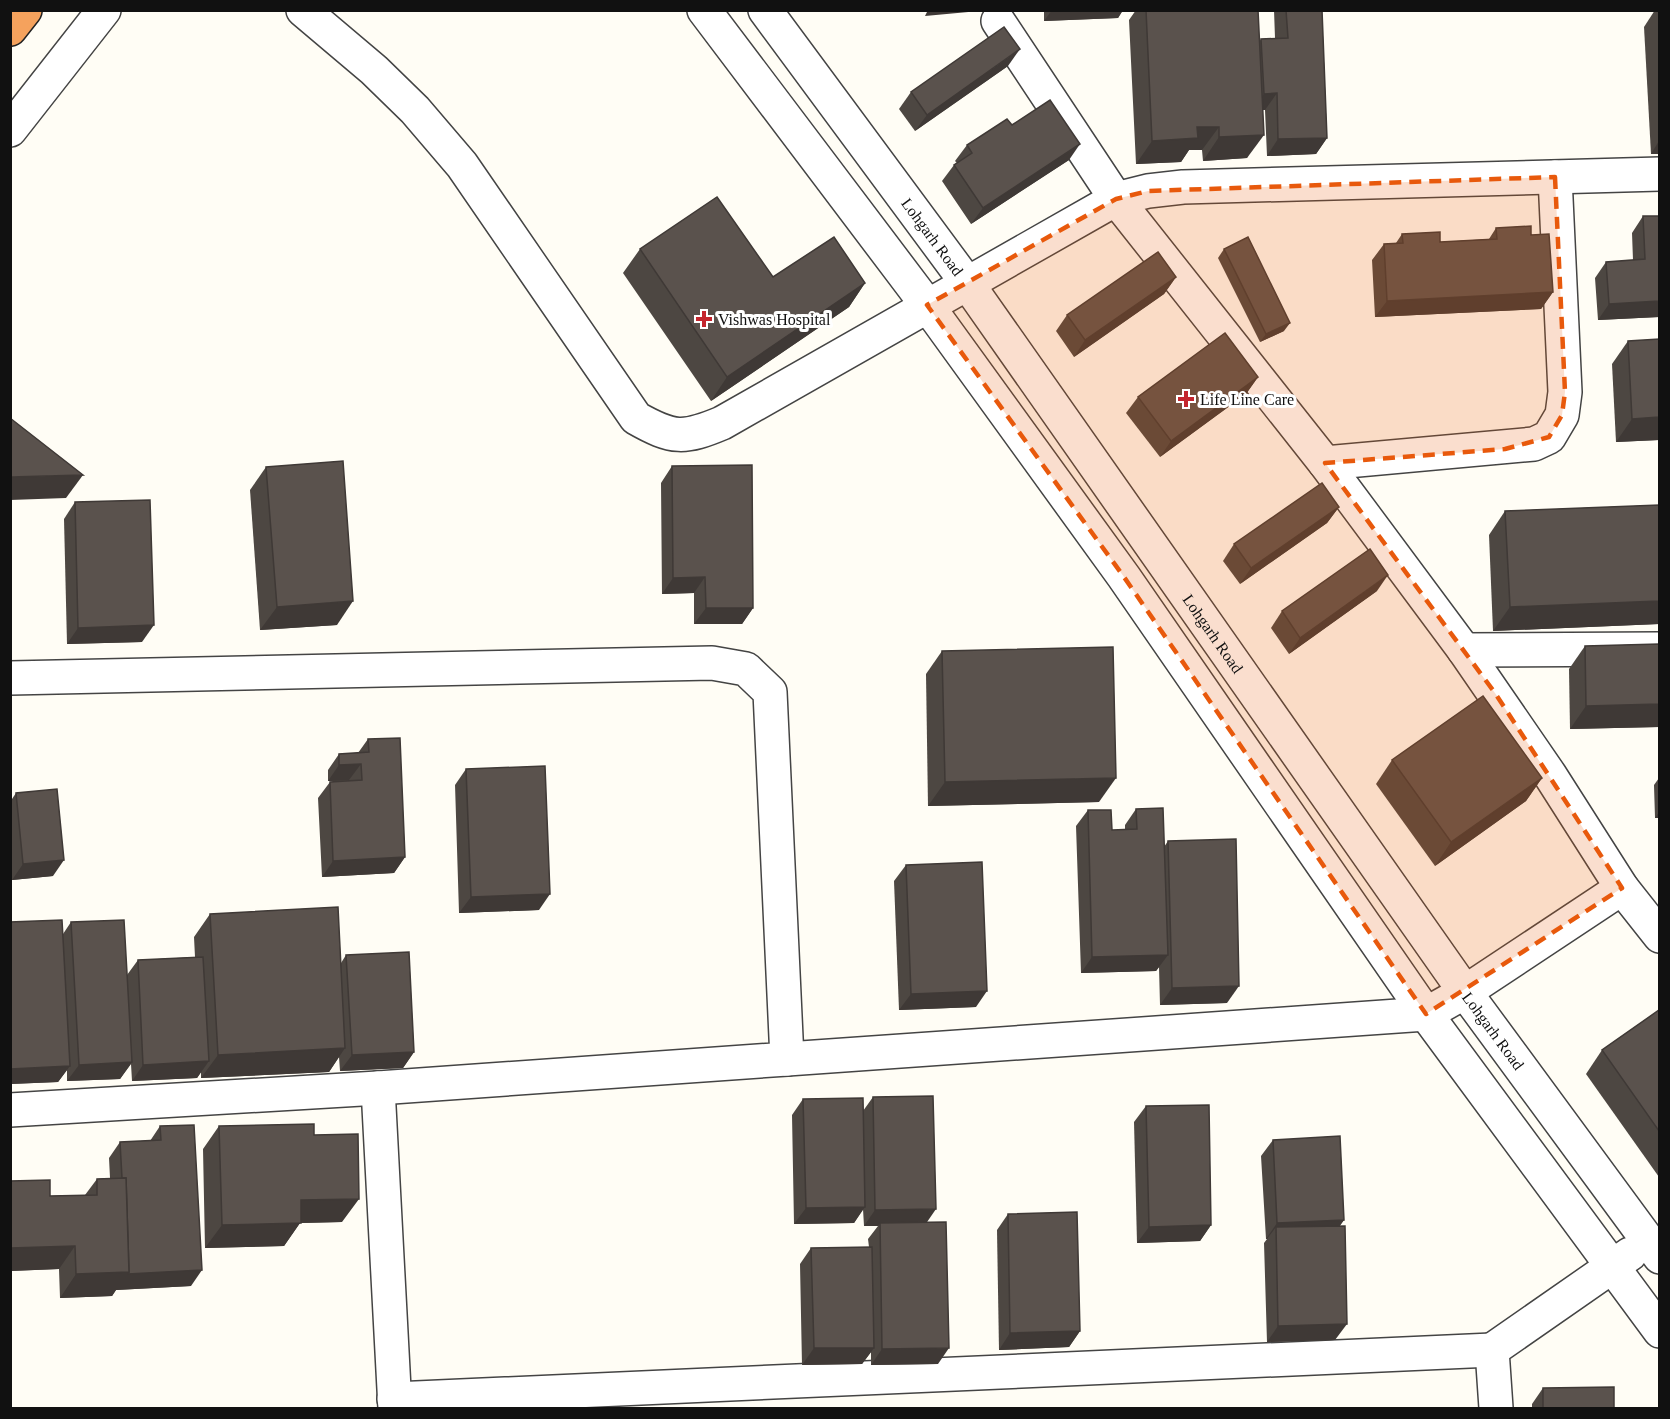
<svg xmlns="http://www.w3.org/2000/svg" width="1670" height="1419" viewBox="0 0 1670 1419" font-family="'Times New Roman',serif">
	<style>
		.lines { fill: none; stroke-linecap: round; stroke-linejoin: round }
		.minor-casing { stroke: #444; stroke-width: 36 }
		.highway-casing { stroke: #222; stroke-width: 36 }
		.minor { stroke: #fff; stroke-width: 33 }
		.highway { stroke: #f5a25d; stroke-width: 33 }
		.wall { fill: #4d4742 }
		.shaded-wall { fill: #3f3936 }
		.building { fill: #5a524d; stroke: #3f3936; stroke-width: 1.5 }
		.marked { fill: #e8590c; fill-opacity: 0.2; stroke: #e8590c; stroke-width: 4.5; stroke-dasharray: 12 8; stroke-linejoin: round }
		.poi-dot { fill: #c4262e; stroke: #fff; stroke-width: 2 }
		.labels { text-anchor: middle; stroke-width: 6; stroke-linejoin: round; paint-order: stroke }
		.street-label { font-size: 16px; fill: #111; stroke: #fff }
		.poi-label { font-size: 16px; fill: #111; stroke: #fff; text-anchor: start }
	</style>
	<rect width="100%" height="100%" fill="#fffdf5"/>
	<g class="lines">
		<g class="minor-casing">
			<g id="minor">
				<path d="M303,10L374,70L415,110L462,165L636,418C673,439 684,439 722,423L1116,199L1148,191L1183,187L1660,174"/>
				<polyline points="704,10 927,305 1124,577 1426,1014 1660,1331"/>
				<path id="s1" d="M765,10L967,283L1465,992L1660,1257"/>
				<polyline points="998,21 1116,199 1325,463 1464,650 1550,775 1622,888 1660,936"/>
				<polyline points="10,130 104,10"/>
				<polyline points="1325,463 1534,444 1549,437 1562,415 1565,392 1555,177"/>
				<polyline points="1464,650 1660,649"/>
				<polyline points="10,678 712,663 746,669 770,692 787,1059 378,1088 10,1110"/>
				<polyline points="787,1059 1426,1014 1465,992 1622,888"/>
				<polyline points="378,1088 395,1408"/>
				<polyline points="394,1399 1492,1350"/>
				<polyline points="1496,1408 1492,1350 1630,1254"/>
			</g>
		</g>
		<g class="highway-casing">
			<polyline id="highway" points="10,29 25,10"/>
		</g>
		<use href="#minor" class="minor"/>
		<use href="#highway" class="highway"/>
	</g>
	<g class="wall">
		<polygon points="1044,10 1123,10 1118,18 1044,21"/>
		<polygon points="1136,10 1258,10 1259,42 1261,39 1275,38 1274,10 1322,10 1327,138 1316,154 1267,156 1265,110 1263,110 1247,158 1203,161 1202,150 1189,150 1181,162 1136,164 1129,20"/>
		<polygon points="1655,10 1659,10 1659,154 1651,154 1644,27"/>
		<polygon points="1008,66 915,131 899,109 911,92"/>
		<polygon points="1012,125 1069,160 971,224 942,181 954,165 957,163 955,161 967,145"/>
		<polygon points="1643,216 1659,317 1598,320 1595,278 1606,262 1633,260 1632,233"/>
		<polygon points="1496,228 1531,235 1553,292 1541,309 1375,317 1372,260 1384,244 1396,243 1402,234 1440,242 1489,239"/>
		<polygon points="640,249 773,277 865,283 849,307 711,401 623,273"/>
		<polygon points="1224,249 1284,331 1260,342 1218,258"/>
		<polygon points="1176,277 1164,294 1074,357 1056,331 1067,315"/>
		<polygon points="1628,341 1659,440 1616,442 1612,364"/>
		<polygon points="1258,377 1246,394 1160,457 1126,413 1138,397"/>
		<polygon points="672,466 753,608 742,624 694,624 694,593 662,594 661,483"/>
		<polygon points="266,467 337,625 260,630 250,490"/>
		<polygon points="75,502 142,642 67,644 64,519"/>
		<polygon points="1659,505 1659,624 1493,631 1489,535 1505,511"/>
		<polygon points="1339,507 1327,523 1240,584 1223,561 1234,544"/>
		<polygon points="1377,591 1289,654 1271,628 1282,611"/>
		<polygon points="1659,644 1659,727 1570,729 1569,669 1585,646"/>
		<polygon points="942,651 1099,802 928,806 926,674"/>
		<polygon points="368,739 405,857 394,873 322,877 318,798 330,782 349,781 328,781 328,770 339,754 358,753"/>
		<polygon points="1392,760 1542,778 1526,801 1435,866 1376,784"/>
		<polygon points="466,769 539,910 459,913 455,785"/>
		<polygon points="1659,778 1659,818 1655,818 1654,785"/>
		<polygon points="16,793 53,876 12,880 10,865 10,802"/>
		<polygon points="1136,809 1164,847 1168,841 1227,1003 1160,1005 1159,967 1156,971 1081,973 1076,826 1088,810 1112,830 1125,830 1125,825"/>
		<polygon points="906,865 976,1007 899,1010 894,881"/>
		<polygon points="210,914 341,963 346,955 414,1052 403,1068 340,1071 339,1057 329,1072 201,1078 201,1072 197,1078 132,1081 131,1064 120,1079 67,1081 67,1070 58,1082 10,1084 10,922 63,934 71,922 127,975 138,960 195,957 194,937"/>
		<polygon points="1659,1010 1659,1177 1586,1074 1602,1050"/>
		<polygon points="873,1097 927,1222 938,1364 871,1365 871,1352 862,1364 802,1365 800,1264 811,1248 869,1247 868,1239 878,1226 864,1226 863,1209 854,1223 794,1224 792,1115 803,1099 863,1111"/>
		<polygon points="1146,1106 1211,1225 1200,1241 1137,1243 1134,1122"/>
		<polygon points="160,1126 191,1286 116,1290 112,1296 60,1298 59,1269 10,1271 10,1181 50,1196 85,1195 97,1179 110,1178 109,1158 120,1142 150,1141"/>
		<polygon points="219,1126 314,1135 342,1222 300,1223 284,1246 205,1248 203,1149"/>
		<polygon points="1273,1140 1344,1220 1339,1226 1335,1340 1267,1342 1264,1243 1267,1239 1266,1239 1261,1156"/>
		<polygon points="1008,1214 1080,1331 1069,1347 999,1350 997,1230"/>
		<polygon points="1543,1388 1614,1408 1532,1408 1532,1404"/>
	</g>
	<g class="shaded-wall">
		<polygon points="928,10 990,10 925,16"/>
		<polygon points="1052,10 1123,10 1118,18 1044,21"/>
		<polygon points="1020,49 1008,66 915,131 927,115"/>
		<polygon points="1277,93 1265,110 1253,110 1264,94"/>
		<polygon points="1197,127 1219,127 1202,150 1189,150 1181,162 1136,164 1152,141"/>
		<polygon points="1264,135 1247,158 1203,161 1219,137"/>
		<polygon points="1327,138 1316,154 1267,156 1278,139"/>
		<polygon points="1659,141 1659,154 1651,154"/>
		<polygon points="1080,144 1069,160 971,224 983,208"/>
		<polygon points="1176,277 1164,294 1074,357 1085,340"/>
		<polygon points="865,283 849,307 711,401 727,377"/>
		<polygon points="1553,292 1541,309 1375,317 1387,301"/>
		<polygon points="1659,301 1659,317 1598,320 1609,304"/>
		<polygon points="1290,323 1284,331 1260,342 1266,334"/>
		<polygon points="1258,377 1246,394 1160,457 1171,441"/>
		<polygon points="1659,417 1659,440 1616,442 1632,419"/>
		<polygon points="83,475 66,498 10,500 10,477"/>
		<polygon points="1339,507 1327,523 1240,584 1251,568"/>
		<polygon points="1388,575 1377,591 1289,654 1300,638"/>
		<polygon points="705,577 694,593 662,594 673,578"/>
		<polygon points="353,601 337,625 260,630 277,607"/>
		<polygon points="1659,601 1659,624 1493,631 1510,607"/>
		<polygon points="706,608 753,608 742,624 694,624"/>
		<polygon points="154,625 142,642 67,644 78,628"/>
		<polygon points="1659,704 1659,727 1570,729 1586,706"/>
		<polygon points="361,764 349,780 328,781 339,765"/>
		<polygon points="1116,778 1099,802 928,806 945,782"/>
		<polygon points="1542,778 1526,801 1435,866 1451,842"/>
		<polygon points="1659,812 1659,818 1655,818"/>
		<polygon points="405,857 394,873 322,877 333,861"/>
		<polygon points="64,860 53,876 12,880 23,864"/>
		<polygon points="550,894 539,910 459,913 471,897"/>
		<polygon points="1168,955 1156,971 1081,973 1092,957"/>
		<polygon points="1239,986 1227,1003 1160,1005 1172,988"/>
		<polygon points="987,991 976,1007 899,1010 911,994"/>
		<polygon points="345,1048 329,1072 201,1078 218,1055"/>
		<polygon points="414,1052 403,1068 340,1071 352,1055"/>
		<polygon points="209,1061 197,1078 132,1081 143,1065"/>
		<polygon points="132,1062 120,1079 67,1081 79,1065"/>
		<polygon points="70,1066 58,1082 10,1084 10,1069"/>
		<polygon points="359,1199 342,1222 300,1223 284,1246 205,1248 222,1225 301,1200"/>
		<polygon points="865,1207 854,1223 794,1224 806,1208"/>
		<polygon points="936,1209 925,1225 880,1223 878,1226 864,1226 875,1210"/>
		<polygon points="1344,1220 1333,1236 1276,1227 1267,1239 1266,1239 1277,1223"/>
		<polygon points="1211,1225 1200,1241 1137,1243 1149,1227"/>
		<polygon points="75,1246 59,1269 10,1271 10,1248"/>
		<polygon points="202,1270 191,1286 116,1290 112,1296 60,1298 76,1274"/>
		<polygon points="1347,1324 1335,1340 1267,1342 1278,1326"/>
		<polygon points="1080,1331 1069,1347 999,1350 1010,1333"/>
		<polygon points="814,1348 874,1348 862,1364 802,1365"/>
		<polygon points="949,1348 938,1364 871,1365 882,1349"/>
	</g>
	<g class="building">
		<polygon points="1146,10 1258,10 1264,135 1219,137 1219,127 1197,127 1198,138 1152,141"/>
		<polygon points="1286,10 1322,10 1327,138 1278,139 1277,93 1264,94 1261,39 1288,38"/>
		<polygon points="1004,27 1020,49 927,115 911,92"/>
		<polygon points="1050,100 1080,144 983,208 954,165 972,153 967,145 1007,119 1012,125"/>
		<polygon points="717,197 773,277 834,237 865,283 727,377 640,249"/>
		<polygon points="1643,216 1659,216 1659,301 1609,304 1606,262 1645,259"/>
		<polygon points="1531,226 1531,235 1549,234 1553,292 1387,301 1384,244 1403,243 1402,234 1440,232 1440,242 1497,239 1496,228"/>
		<polygon points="1248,237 1290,323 1266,334 1224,249"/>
		<polygon points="1158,252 1176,277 1085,340 1067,315"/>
		<polygon points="1225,333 1258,377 1171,441 1138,397"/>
		<polygon points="1659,339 1659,417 1632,419 1628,341"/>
		<polygon points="10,418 83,475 10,477"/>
		<polygon points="343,461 353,601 277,607 266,467"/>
		<polygon points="752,465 753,608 706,608 705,577 673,578 672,466"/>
		<polygon points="1322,483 1339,507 1251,568 1234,544"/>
		<polygon points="150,500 154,625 78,628 75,502"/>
		<polygon points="1659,505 1659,601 1510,607 1505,511"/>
		<polygon points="1370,549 1388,575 1300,638 1282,611"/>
		<polygon points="1659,644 1659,704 1586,706 1585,646"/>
		<polygon points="1113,647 1116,778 945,782 942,651"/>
		<polygon points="1483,696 1542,778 1451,842 1392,760"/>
		<polygon points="400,738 405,857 333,861 330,782 362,780 361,764 339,765 339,754 369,752 368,739"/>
		<polygon points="545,766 550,894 471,897 466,769"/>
		<polygon points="57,789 64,860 23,864 16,793"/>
		<polygon points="1163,808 1168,955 1092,957 1088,810 1111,810 1112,830 1137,829 1136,809"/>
		<polygon points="1236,839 1239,986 1172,988 1168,841"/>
		<polygon points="982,862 987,991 911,994 906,865"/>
		<polygon points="338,907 345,1048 218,1055 210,914"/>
		<polygon points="62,920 70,1066 10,1069 10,922"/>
		<polygon points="124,920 132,1062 79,1065 71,922"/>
		<polygon points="409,952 414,1052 352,1055 346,955"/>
		<polygon points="203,957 209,1061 143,1065 138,960"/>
		<polygon points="1659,1010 1659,1131 1602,1050"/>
		<polygon points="933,1096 936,1209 875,1210 873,1097"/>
		<polygon points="863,1098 865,1207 806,1208 803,1099"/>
		<polygon points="1209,1105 1211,1225 1149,1227 1146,1106"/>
		<polygon points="314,1124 314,1135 358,1134 359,1199 301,1200 301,1223 222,1225 219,1126"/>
		<polygon points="194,1125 202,1270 128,1274 129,1272 126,1178 122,1178 120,1142 161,1140 160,1126"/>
		<polygon points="1340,1136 1344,1220 1277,1223 1273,1140"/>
		<polygon points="126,1178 129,1272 76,1274 75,1246 10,1248 10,1181 50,1180 50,1196 97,1195 97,1179"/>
		<polygon points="1077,1212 1080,1331 1010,1333 1008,1214"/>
		<polygon points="946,1222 949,1348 882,1349 880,1223"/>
		<polygon points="1345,1226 1347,1324 1278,1326 1276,1227"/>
		<polygon points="872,1247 874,1348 814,1348 811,1248"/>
		<polygon points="1614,1387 1614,1408 1543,1408 1543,1388"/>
	</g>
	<path class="marked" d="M1555,177L1565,392L1562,415L1549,437L1505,449L1325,463L1495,693L1622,888L1426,1014L1124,577L927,305L1116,199L1148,191Z"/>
	<g class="poi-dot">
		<path d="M701 310h6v6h6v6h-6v6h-6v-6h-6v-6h6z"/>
		<path d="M1183 390h6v6h6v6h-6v6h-6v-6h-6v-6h6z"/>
	</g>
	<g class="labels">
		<g class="street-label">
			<text dy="6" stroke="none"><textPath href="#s1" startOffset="282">Lohgarh Road</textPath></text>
			<text dy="6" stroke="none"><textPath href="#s1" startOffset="768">Lohgarh Road</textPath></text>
			<text dy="6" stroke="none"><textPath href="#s1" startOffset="1254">Lohgarh Road</textPath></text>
		</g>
		<g class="poi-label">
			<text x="718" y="325">Vishwas Hospital</text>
			<text x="1200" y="405">Life Line Care</text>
		</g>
	</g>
	<rect width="1670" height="1419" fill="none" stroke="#111111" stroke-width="24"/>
</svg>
